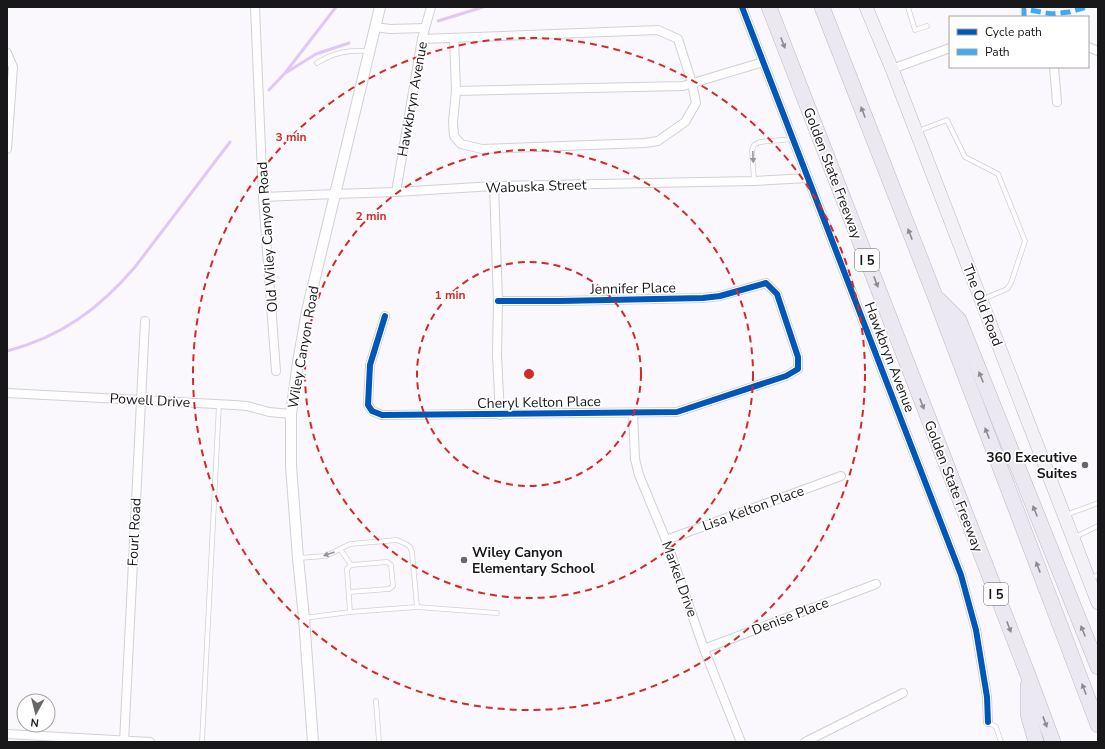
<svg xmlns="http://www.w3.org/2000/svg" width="1105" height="749" viewBox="0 0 1105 749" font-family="'Nunito Sans',sans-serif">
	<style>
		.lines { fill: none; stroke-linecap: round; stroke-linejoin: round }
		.stream { stroke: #e0c8f6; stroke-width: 3 }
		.service-casing { stroke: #d1d0d3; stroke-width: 5.5 }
		.minor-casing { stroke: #d1d0d3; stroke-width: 10 }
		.tertiary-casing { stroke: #d1d0d3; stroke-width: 12 }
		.primary-casing { stroke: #beb8c3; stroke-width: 14 }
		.motorway-casing { stroke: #beb8c3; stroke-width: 16 }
		.service { stroke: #fefeff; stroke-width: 4 }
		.minor { stroke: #fefeff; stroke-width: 8 }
		.tertiary { stroke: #fefeff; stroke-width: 10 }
		.primary { stroke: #f3f0f6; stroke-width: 13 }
		.motorway { stroke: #ece8f1; stroke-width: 15 }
		.quiet { stroke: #3fa9f5; stroke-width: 5; stroke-dasharray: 10 5; stroke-linecap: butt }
		.cycleway-casing { stroke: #fff; stroke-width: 8 }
		.cycleway { stroke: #0057b8; stroke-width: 6 }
		.oneway { fill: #8d8a90 }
		.oneway2 { fill: #969698 }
		.ring { fill: none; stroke: #d62828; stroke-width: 2; stroke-dasharray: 7 5 }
		.poi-dot { fill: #676668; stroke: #fff; stroke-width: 1.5 }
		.labels { text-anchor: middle; stroke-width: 3.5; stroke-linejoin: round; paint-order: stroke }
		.shield { fill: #fff; stroke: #5d5d5e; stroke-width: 1 }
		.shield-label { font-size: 13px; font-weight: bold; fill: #181719 }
		.street-label { font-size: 14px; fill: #181719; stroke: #fff }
		.poi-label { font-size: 14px; font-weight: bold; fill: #181719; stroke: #fff; text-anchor: end }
		.centre { fill: #d62828; stroke: #fff; stroke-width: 2 }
		.ring-label { font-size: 12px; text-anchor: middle; font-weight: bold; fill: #d62828; stroke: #fff; stroke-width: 3.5; stroke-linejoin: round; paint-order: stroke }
	</style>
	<rect width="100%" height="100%" fill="#faf8fc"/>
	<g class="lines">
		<g class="stream">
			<polyline points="438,21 483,7"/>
			<polyline points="287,72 316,54 349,43"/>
			<polyline points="269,90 285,73 336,7"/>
			<path d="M7,351C61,337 99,309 135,267L230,142"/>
		</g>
		<g class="service-casing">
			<g id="service">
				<polyline points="908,7 915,30 927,26"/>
				<path d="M317,63C335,52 348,50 368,51"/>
				<polyline points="918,131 947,120 965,157 998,174 1025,241 1011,283 1007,289 983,299"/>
				<polyline points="754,181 752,150 754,145 760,142 793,139"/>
				<polyline points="1066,515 1098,503"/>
				<polyline points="1075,537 1098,526"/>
				<polyline points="340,549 350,544 397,540 406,544 410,547 412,552 417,607"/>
				<polyline points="299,558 326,556 340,549 351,565"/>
				<polyline points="1091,578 1098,575"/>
				<path d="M349,592L389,589L393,586L391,565L387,562L351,565L347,569C348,583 349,598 350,612"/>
				<polyline points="304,618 350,612 417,607 497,613"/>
				<polyline points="376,701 379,742"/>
				<polyline points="988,722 996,727 1001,742"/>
				<polyline points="202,742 219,404"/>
			</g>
		</g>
		<g class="minor-casing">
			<g id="minor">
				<polyline points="255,7 263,197 276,371"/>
				<polyline points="742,7 961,575 976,630 987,697 988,722"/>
				<polyline points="375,27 390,29 425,28"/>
				<polyline points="422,39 658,30 678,39 692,83 696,103 685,122 658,141 645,143 482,149 461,144 454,136 453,122 456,91 454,38"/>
				<polyline points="1088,47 1098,51"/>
				<polyline points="7,53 13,67 7,149"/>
				<polyline points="1054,67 1057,102"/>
				<polyline points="892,69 950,48"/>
				<polyline points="456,91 683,86 763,62"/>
				<polyline points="494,186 498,301 497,355 500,415"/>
				<polyline points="396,192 422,39 431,7"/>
				<polyline points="263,197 335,194 396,192 494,186 754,181 808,178"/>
				<polyline points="385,316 370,365 368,405 372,411 382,415 677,412 786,376 798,369 798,357 777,294 766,283 720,296 703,298 560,301 498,301"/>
				<polyline points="7,393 234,405 247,406 269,412 291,414"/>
				<polyline points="633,413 635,459 639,475 666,540 704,649 741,742"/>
				<polyline points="666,540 841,476"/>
				<polyline points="704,649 876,584"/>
				<polyline points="7,734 150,742"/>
				<polyline points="124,742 145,321"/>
				<polyline points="805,742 903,693"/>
			</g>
		</g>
		<g class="tertiary-casing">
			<polyline id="tertiary" points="313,742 304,618 298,558 291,466 291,414 298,362 307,311 380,7"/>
		</g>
		<g class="primary-casing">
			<polyline id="primary" points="866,7 892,69 1098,603"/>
		</g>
		<g class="motorway-casing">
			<g id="motorway">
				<polyline points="769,7 1028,675 1053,742"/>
				<polyline points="822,7 935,296 1098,725"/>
				<polyline points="939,300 959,320 1098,667"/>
				<polyline points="1028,686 1028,714 1036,742"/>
			</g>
		</g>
		<use href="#service" class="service"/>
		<use href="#minor" class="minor"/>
		<use href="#tertiary" class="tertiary"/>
		<use href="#primary" class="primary"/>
		<use href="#motorway" class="motorway"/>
		<polyline class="quiet" points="1024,17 1024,9 1052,14 1069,12 1087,7"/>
		<g class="cycleway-casing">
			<g id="cycleway">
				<polyline points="742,7 961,575 976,630 987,697 988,722"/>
				<polyline points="385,316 370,365 368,405 372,411 382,415 677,412 786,376 798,369 798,357 777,294 766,283 720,296 703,298 560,301 498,301"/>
			</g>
		</g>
		<use href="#cycleway" class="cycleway"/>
	</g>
	<defs><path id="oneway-solid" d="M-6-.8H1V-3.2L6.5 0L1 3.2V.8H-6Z"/></defs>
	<g class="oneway">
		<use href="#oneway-solid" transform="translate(783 43) rotate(69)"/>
		<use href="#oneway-solid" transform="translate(863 112) rotate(-111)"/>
		<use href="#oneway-solid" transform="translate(910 234) rotate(-111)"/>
		<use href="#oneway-solid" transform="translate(876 282) rotate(69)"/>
		<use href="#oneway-solid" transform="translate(981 377) rotate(-112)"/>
		<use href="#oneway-solid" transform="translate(922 404) rotate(69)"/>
		<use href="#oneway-solid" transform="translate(987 433) rotate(-111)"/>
		<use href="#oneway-solid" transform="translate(1035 511) rotate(-112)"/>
		<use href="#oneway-solid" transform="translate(1038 567) rotate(-111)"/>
		<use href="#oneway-solid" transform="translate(1009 627) rotate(69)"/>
		<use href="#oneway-solid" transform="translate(1083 631) rotate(-112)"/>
		<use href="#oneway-solid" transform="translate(1084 689) rotate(-111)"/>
		<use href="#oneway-solid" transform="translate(1045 722) rotate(70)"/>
	</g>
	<g class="oneway2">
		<use href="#oneway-solid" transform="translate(753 157) rotate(88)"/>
		<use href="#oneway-solid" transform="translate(329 554) rotate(161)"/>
	</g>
	<g class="ring">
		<circle cx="529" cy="374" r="112"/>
		<circle cx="529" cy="374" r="224"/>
		<circle cx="529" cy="374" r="336"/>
	</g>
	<g class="poi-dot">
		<circle cx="1085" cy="465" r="4"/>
		<circle cx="464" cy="560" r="4"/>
	</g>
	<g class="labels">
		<g class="shield">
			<rect x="855" y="249" width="24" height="22" rx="3"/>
			<rect x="984" y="583" width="24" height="22" rx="3"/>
		</g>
		<g class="shield-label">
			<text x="867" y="265">I 5</text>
			<text x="996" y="599">I 5</text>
		</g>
		<g class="street-label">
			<text transform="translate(412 99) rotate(-80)" y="5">Hawkbryn Avenue</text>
			<text transform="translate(833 173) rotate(69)" y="5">Golden State Freeway</text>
			<text transform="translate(536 186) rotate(-2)" y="5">Wabuska Street</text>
			<text transform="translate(267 237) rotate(-94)" y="5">Old Wiley Canyon Road</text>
			<text transform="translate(633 288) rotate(-1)" y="5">Jennifer Place</text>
			<text transform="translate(983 305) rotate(69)" y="5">The Old Road</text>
			<text transform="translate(303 347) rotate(-80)" y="5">Wiley Canyon Road</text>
			<text transform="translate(890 357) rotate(69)" y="5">Hawkbryn Avenue</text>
			<text transform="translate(150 400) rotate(3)" y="5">Powell Drive</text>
			<text transform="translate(539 402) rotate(-1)" y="5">Cheryl Kelton Place</text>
			<text transform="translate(954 486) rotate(69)" y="5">Golden State Freeway</text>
			<text transform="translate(753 508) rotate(-20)" y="5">Lisa Kelton Place</text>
			<text transform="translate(134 532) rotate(-87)" y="5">Fourl Road</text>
			<text transform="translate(680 579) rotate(70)" y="5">Markel Drive</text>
			<text transform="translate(790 616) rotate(-21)" y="5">Denise Place</text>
		</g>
		<g class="poi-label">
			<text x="1077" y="462">360 Executive<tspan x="1077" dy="16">Suites</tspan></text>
			<text x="472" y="557" text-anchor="start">Wiley Canyon<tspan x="472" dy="16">Elementary School</tspan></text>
		</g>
	</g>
	<circle cx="529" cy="374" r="6" class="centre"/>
	<g class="ring-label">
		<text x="291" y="141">3 min</text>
		<text x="371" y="220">2 min</text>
		<text x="450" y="299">1 min</text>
	</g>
	<rect width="1105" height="749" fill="none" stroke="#181719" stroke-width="16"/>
	<rect x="949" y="16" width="140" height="52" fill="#ffffff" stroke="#a3a2a3"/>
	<rect x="957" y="29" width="20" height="6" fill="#0057b8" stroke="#a3a2a3"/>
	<text x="985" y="36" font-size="12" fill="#181719">Cycle path</text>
	<rect x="957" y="49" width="20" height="6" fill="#3fa9f5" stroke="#a3a2a3"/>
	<text x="985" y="56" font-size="12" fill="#181719">Path</text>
	<g transform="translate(36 713) rotate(187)"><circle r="19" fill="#ffffff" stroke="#a3a2a3"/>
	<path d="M0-3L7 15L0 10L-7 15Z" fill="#676668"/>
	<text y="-6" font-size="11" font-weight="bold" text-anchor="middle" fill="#181719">N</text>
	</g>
</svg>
